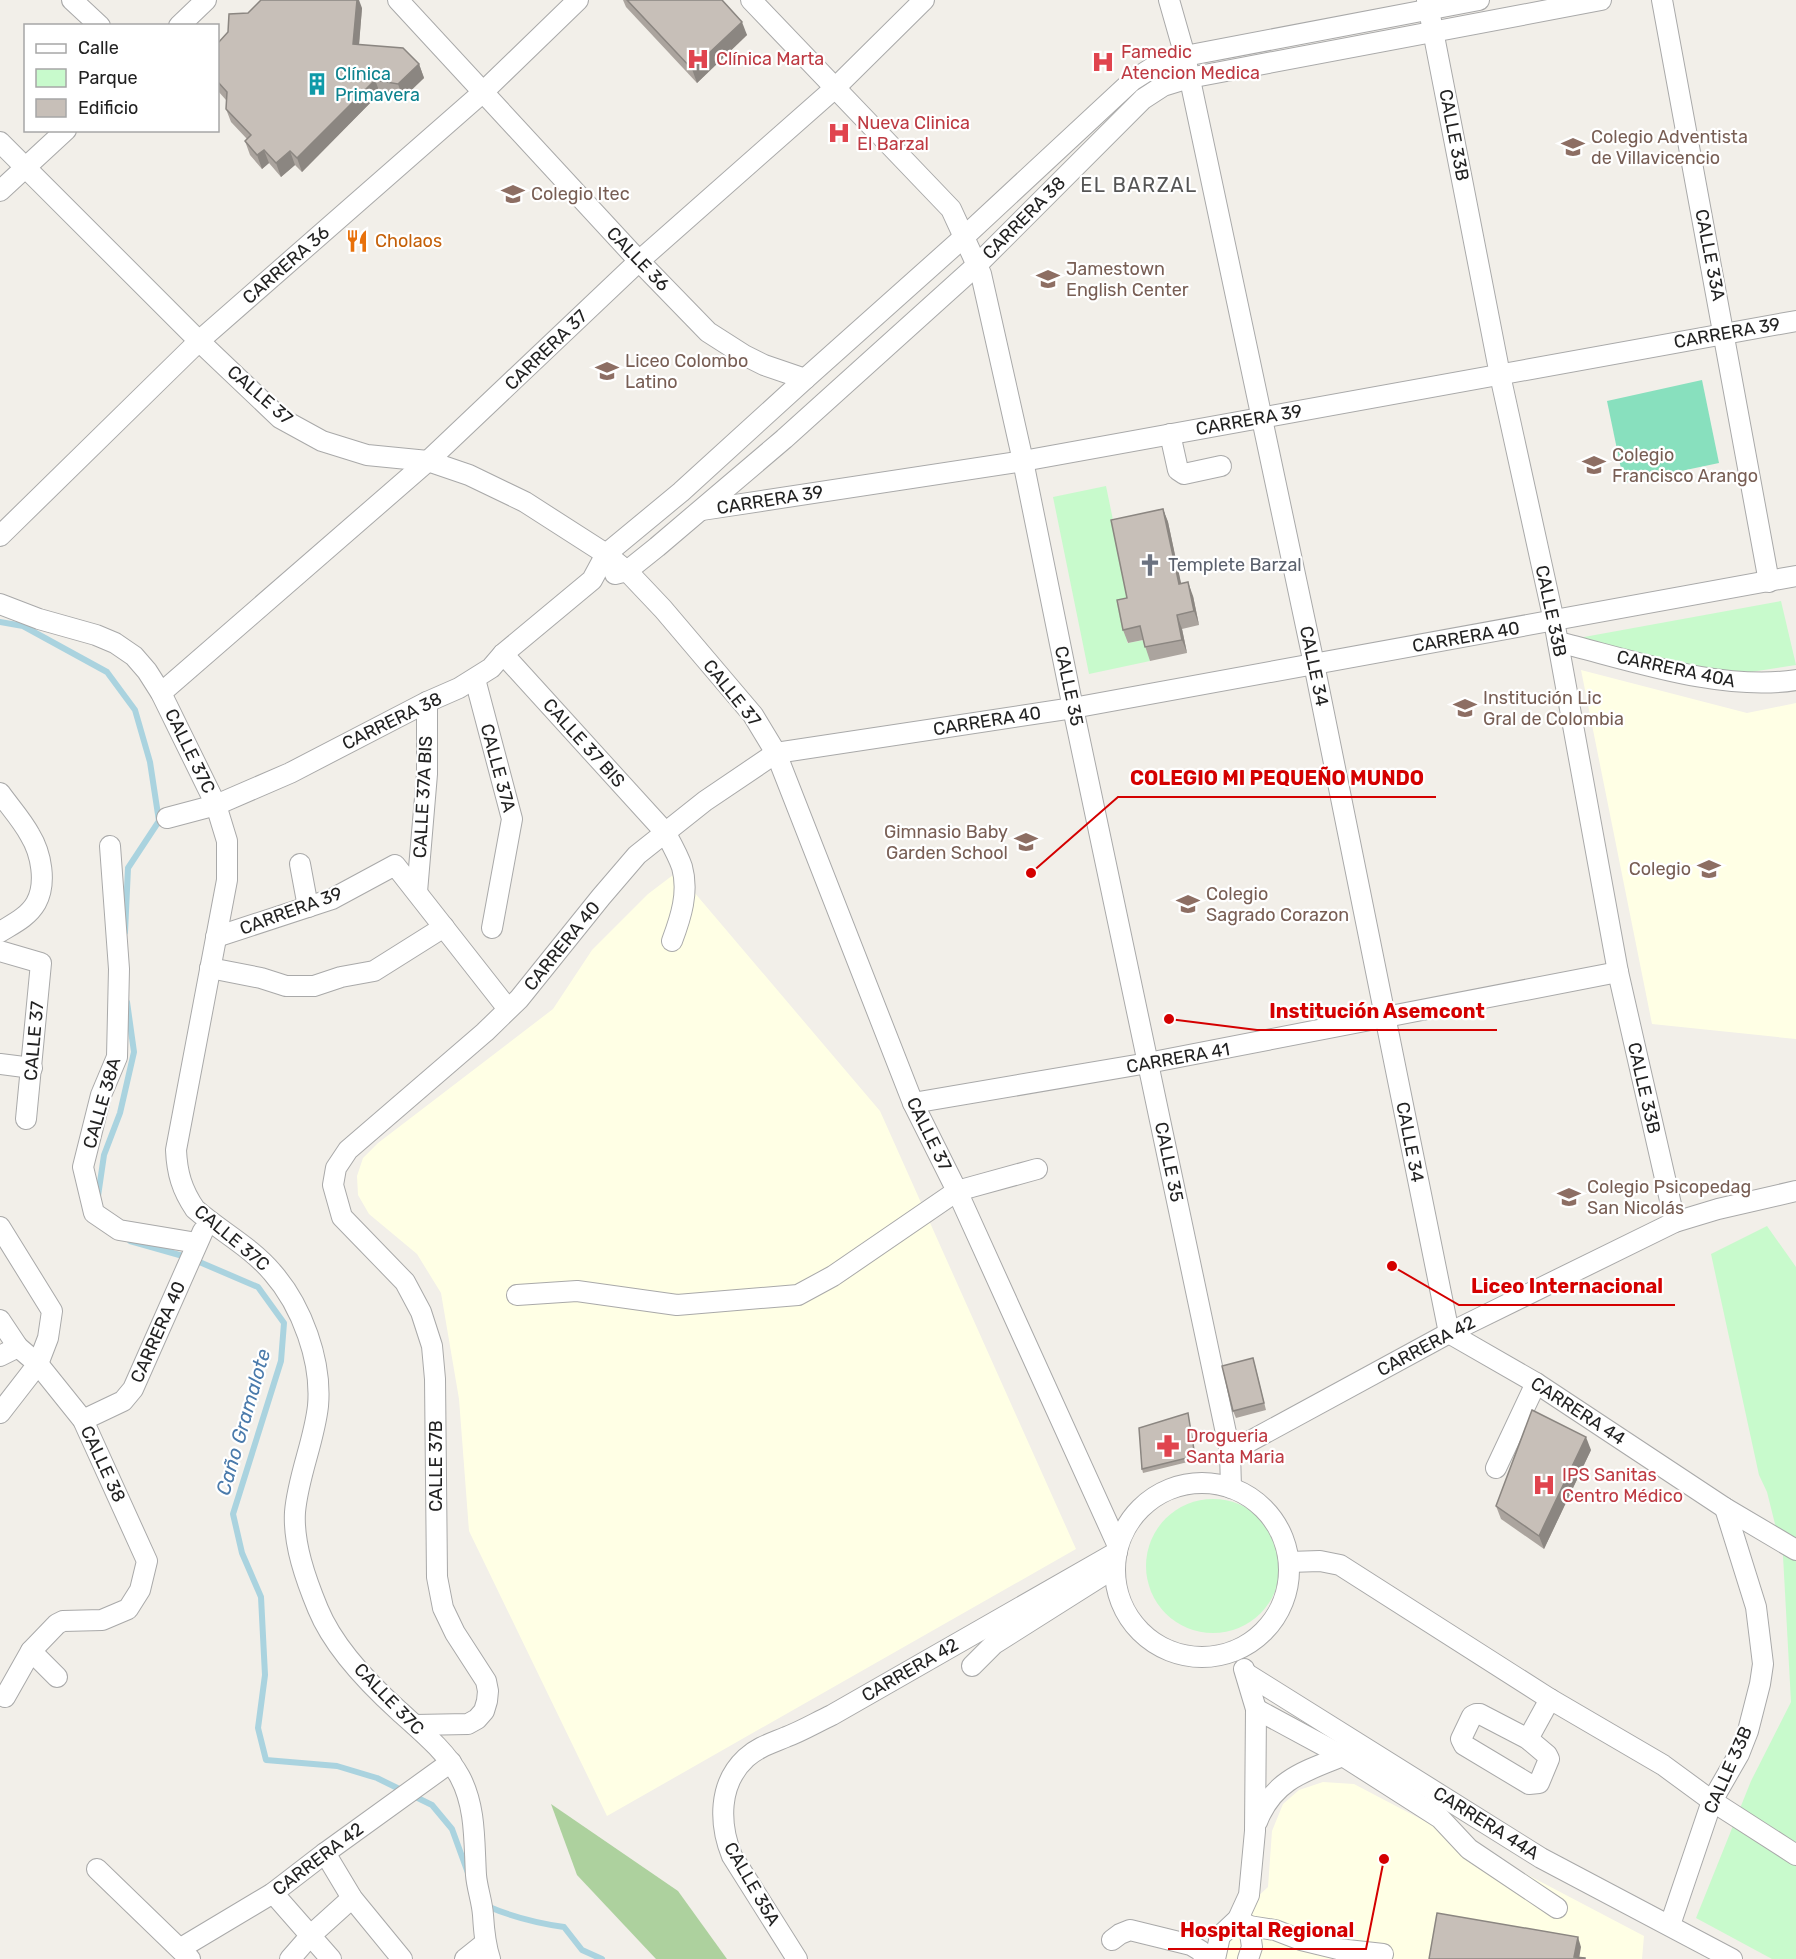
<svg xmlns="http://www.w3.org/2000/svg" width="1796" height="1959" viewBox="0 0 1796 1959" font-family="Rubik,sans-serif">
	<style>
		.education { fill: #ffffe5 }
		.forest { fill: #add19e }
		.park { fill: #c8facc }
		.pitch { fill: #88e0be }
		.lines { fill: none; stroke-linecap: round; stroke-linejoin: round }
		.stream { stroke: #aad3df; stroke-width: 6 }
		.minor-casing { stroke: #a9a9a9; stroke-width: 22 }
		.minor { stroke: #fff; stroke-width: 20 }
		.wall { fill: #aba49e }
		.shaded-wall { fill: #8b8681 }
		.building { fill: #c7bfb8; stroke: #8b8681; stroke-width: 1.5 }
		.labels { text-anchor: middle; stroke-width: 4.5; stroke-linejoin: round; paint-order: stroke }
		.health-label { font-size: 18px; fill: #be3a42; stroke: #fff; text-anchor: start }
		.culture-label { font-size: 18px; fill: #0d838f; stroke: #fff; text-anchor: start }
		.street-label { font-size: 18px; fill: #222; stroke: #fff }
		.education-label { font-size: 18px; fill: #785e54; stroke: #fff; text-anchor: start }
		.food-label { font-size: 18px; fill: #c56008; stroke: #fff; text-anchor: start }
		.worship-label { font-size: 18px; fill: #5b616d; stroke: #fff; text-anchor: start }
		.neighbourhood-label { font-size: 20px; letter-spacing: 1.5px; fill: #555; stroke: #fff }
		.water-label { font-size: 20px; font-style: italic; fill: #4a7aab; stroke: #fff }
		.leader { fill: none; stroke: #d40000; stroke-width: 2 }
		.callout-dot { fill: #d40000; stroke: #fff; stroke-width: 2 }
		.callout-label { font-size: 20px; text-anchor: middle; font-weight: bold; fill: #d40000; stroke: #fff; stroke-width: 4.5; stroke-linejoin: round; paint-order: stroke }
	</style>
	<rect width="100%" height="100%" fill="#f2efe9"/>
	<g class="education">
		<polygon points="1581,670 1747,713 1796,703 1796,1039 1652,1024"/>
		<polygon points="677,872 880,1111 1076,1549 607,1816 469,1531 459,1399 441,1293 417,1254 369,1214 358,1195 357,1176 363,1158 378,1143 553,1009 592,950 648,894"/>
		<polygon points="1323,1782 1354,1784 1644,1936 1642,1959 1204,1959 1205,1945 1268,1887 1272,1831 1283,1804 1299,1790"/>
	</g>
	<polygon class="forest" points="551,1804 678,1891 727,1959 656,1959 577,1875"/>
	<g class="park">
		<polygon points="1106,486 1132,612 1127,643 1145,640 1150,661 1089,674 1053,497"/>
		<polygon points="1781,601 1796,665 1731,675 1573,639"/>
		<polygon points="1767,1226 1796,1267 1796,1959 1772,1959 1696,1918 1751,1781 1791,1702 1783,1556 1767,1492 1759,1475 1711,1254"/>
		<circle cx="1213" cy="1566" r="67"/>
	</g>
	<polygon class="pitch" points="1702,380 1719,463 1624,483 1607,401"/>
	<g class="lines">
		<g class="stream">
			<polyline points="0,622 23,626 107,672 135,710 150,762 159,821 128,868 125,932"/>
			<polyline points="98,1196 104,1155 120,1113 134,1052 127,1002"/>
			<polyline points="130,1241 190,1258 258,1287 284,1323 281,1361 233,1514 242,1553 261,1597 265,1675 258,1728 266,1760 337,1766 377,1778 432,1805 452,1829 468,1873"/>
			<path d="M487,1906C512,1917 537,1923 564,1927L582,1950L602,1959"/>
		</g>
		<g class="minor-casing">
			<g id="minor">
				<polyline points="72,0 100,26"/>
				<polyline points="398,0 639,261 708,332 744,355 764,365 805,379"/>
				<polyline points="751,0 951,209 981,274 1023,461 1073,708 1230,1452 1231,1488"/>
				<polyline points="1169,0 1185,56 1314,664 1449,1333 1536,1383 1725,1508 1796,1550"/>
				<polyline points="1427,0 1500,375 1554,621 1618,972 1675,1222"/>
				<polyline points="1662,0 1769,582"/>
				<polyline points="179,26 206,0"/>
				<polyline points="0,142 199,341 280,418 322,441 367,455 428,461 469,475 525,502 606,554 627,571 663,609 753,715 776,753 913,1103 957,1191 1118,1546"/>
				<polyline points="0,191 66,130"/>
				<polyline points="1170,434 1178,470 1184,474 1221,466"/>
				<polyline points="702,510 1023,461 1796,321"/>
				<polyline points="0,536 199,341 482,93 578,0"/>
				<polyline points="615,574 627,571 657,547 784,439 977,265 1143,99 1163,86 1189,78 1601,0"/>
				<path d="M0,604L39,619L96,635L115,643L134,656L147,671L161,693L216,805L227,841V880L176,1150C177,1173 182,1190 195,1209C220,1231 251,1247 272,1272C302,1306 322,1361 318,1406C314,1442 298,1476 295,1512C293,1544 306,1580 318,1609C334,1648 368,1683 399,1711C421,1731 446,1751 460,1777C476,1807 474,1842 476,1875C477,1888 482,1901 483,1915C484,1931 485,1944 490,1959"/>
				<path d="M1558,642C1631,660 1722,692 1796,680"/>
				<path d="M503,654L665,832C671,843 678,855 682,867C689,892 681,917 672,941"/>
				<polyline points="475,679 512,819 492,928"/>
				<polyline points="161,693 428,461 639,261 835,88 924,0"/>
				<path d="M0,793C10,807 22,820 30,835C41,853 47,883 36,903C28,917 13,924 0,932"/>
				<polyline points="167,818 216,805 290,773 427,702 459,688 491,668 503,654 592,580 606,554 681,492 805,379 964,237 1133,80 1155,66 1185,56 1479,0"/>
				<polyline points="110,846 119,969 117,1057 101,1095 83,1167 94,1213 119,1230 197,1243"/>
				<polyline points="300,864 308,907"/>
				<polyline points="417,892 427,774 427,702"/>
				<polyline points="216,937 332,899 395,865 508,1009"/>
				<polyline points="0,951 41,963 26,1119"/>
				<polyline points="210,968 261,978 286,986 314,986 341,977 374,971 444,927"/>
				<polyline points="0,1064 32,1068"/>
				<polyline points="913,1103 1148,1063 1618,972"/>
				<polyline points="0,1227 52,1311 48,1338 38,1364 0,1413"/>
				<polyline points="517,1295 577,1291 677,1305 798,1295 833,1276 957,1191 1037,1169"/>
				<polyline points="0,1320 18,1347 38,1364 83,1420 147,1561 140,1590 128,1609 102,1620 63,1621 57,1624 31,1651 5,1697"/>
				<polyline points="0,1356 18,1347"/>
				<polyline points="83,1420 123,1401 133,1389 203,1231"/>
				<polyline points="1230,1452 1449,1333 1675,1222 1718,1209 1796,1191"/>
				<polyline points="1496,1468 1536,1383"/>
				<circle cx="1202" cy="1570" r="87"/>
				<polyline points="1289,1562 1320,1561 1340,1565 1550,1699 1663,1765 1712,1801 1796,1855"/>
				<polyline points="31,1651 57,1677"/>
				<polyline points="972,1666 994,1644 1111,1570"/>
				<polyline points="1247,1674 1541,1858 1732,1959"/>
				<polyline points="1256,1709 1343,1756 1440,1818 1469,1849 1557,1908"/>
				<polygon points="1476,1714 1480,1714 1528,1739 1547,1755 1549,1759 1539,1783 1529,1784 1464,1745 1461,1739 1472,1716"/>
				<polyline points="415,1725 468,1724 477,1719 484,1711 487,1701 488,1691 486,1681 455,1633 443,1608 437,1577 435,1379 432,1346 421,1312 405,1282 342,1217 333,1185 336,1168 348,1150 485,1032 519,999 601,897 637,855 705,801 776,753 1073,708 1796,576"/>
				<polyline points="1528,1739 1550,1699"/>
				<path d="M1257,1822C1273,1780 1305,1771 1343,1756"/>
				<polyline points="325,1853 352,1898 402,1959"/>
				<polyline points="97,1869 190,1959"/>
				<polyline points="273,1893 331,1959"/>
				<polyline points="1238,1919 1249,1926 1252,1947 1248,1959"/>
				<polyline points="1670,1925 1712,1801 1739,1754 1748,1731 1760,1684 1763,1664 1756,1607 1725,1508"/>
				<polyline points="1249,1926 1275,1930 1301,1940 1338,1949 1383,1954"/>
				<polyline points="1112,1940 1120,1934 1130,1930 1191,1945 1201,1951 1205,1959"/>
				<polyline points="181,1948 273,1893 325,1853 451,1762"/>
				<polyline points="290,1959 311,1935 352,1898"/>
				<polyline points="465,1959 485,1943"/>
				<path d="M797,1959L732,1856C719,1824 718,1784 746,1758C758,1747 772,1743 786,1737C802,1731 817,1722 832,1715L1117,1552"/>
				<polyline points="1215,1959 1220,1936 1238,1919 1249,1895 1255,1831 1256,1709 1244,1669"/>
			</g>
		</g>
		<use href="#minor" class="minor"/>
	</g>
	<g class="wall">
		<polygon points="623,0 722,0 747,35 697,83 626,7"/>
		<polygon points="362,8 359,44 419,64 424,78 403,98 380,93 302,172 295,165 281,177 269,163 262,169 250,155 245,141 247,139 231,122 226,109 226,100 218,91 218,43"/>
		<polygon points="1163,509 1168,522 1181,584 1193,596 1199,625 1182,629 1187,653 1150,661 1143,640 1128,643 1123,630 1127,598"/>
		<polygon points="1255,1365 1266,1410 1236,1418 1233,1411"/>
		<polygon points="1188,1413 1196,1460 1143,1473 1142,1469"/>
		<polygon points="1591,1450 1544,1549 1501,1519 1496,1506"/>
	</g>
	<g class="shaded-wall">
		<polygon points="357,0 359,0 362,8 358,57 353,44"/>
		<polygon points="742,22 747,35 697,83 692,69"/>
		<polygon points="419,64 424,78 403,98 398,84"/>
		<polygon points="375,80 380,93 302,172 297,158"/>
		<polygon points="264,150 269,163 262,169 257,155"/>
		<polygon points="290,151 295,165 281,177 276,163"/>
		<polygon points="1163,509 1168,522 1184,597 1179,584"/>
		<polygon points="1188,582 1193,596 1199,625 1194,611"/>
		<polygon points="1177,615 1182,629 1187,653 1182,640"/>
		<polygon points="1586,1437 1591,1450 1544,1549 1539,1536"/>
		<polygon points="1578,1937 1581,1947 1579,1959 1574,1957"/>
	</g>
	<g class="building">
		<polygon points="261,0 357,0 353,44 403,48 419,64 398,84 375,80 297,158 290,151 276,163 264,150 257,155 245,141 251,135 226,109 227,92 218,82 218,43 228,32 229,14 248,13"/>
		<polygon points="627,0 722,0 742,22 692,69"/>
		<polygon points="1163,509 1179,584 1188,582 1194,611 1177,615 1182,640 1145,647 1140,626 1123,630 1117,600 1127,598 1111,520"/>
		<polygon points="1253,1358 1264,1403 1233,1411 1222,1366"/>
		<polygon points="1532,1410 1586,1437 1539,1536 1496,1506"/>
		<polygon points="1188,1413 1195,1456 1142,1469 1139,1428"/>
		<polygon points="1437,1913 1578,1937 1574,1957 1585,1958 1585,1959 1429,1959"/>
	</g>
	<defs>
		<g id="hospital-bare" transform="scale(1.8)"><path d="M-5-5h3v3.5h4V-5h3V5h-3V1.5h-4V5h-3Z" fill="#e0444e" stroke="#fff" stroke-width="2.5" paint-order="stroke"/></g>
		<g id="building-bare" transform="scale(1.8)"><path d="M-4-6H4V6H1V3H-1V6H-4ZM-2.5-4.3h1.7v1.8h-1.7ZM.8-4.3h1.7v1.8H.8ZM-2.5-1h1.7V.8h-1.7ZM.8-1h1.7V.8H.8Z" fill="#0f9aa8" stroke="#fff" stroke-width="2.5" paint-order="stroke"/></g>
		<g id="school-bare" transform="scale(1.8)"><path d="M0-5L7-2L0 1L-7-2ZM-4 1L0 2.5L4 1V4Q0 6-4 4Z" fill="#8d6e63" stroke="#fff" stroke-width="2.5" paint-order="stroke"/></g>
		<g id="restaurant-bare" transform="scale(1.8)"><path d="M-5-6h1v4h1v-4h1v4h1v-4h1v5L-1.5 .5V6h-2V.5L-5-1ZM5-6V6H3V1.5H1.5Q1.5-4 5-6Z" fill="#e8710a" stroke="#fff" stroke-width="2.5" paint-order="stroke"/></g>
		<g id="church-bare" transform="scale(1.8)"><path d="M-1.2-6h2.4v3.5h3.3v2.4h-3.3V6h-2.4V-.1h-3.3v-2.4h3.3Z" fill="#6b7280" stroke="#fff" stroke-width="2.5" paint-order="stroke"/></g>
		<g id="pharmacy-bare" transform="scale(1.8)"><path d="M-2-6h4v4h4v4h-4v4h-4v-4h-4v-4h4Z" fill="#e0444e" stroke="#fff" stroke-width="2.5" paint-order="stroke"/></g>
	</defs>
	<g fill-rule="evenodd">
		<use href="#hospital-bare" x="698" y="59"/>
		<use href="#hospital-bare" x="1103" y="62"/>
		<use href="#building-bare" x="317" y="84"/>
		<use href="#hospital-bare" x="839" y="133"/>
		<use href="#school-bare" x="1573" y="147"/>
		<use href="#school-bare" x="513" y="194"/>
		<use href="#restaurant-bare" x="357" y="241"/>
		<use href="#school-bare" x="1048" y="279"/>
		<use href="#school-bare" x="607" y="371"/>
		<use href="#school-bare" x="1594" y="465"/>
		<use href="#church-bare" x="1150" y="565"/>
		<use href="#school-bare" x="1465" y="708"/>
		<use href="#school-bare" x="1026" y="842"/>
		<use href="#school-bare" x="1709" y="869"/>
		<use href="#school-bare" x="1188" y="904"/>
		<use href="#school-bare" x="1569" y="1197"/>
		<use href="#pharmacy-bare" x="1168" y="1446"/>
		<use href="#hospital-bare" x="1544" y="1485"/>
	</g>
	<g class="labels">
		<g class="health-label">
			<text x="1121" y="58">Famedic<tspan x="1121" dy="21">Atencion Medica</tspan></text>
			<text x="716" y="65">Clínica Marta</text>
			<text x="857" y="129">Nueva Clinica<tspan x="857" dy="21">El Barzal</tspan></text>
			<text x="1186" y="1442">Drogueria<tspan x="1186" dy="21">Santa Maria</tspan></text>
			<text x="1562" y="1481">IPS Sanitas<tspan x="1562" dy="21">Centro Médico</tspan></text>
		</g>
		<g class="culture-label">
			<text x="335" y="80">Clínica<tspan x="335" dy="21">Primavera</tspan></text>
		</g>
		<g class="street-label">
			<text transform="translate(1454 135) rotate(79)" y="6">CALLE 33B</text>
			<text transform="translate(1024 218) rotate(-45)" y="6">CARRERA 38</text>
			<text transform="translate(1710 255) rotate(79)" y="6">CALLE 33A</text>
			<text transform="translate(638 259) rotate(46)" y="6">CALLE 36</text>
			<text transform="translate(286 265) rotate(-41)" y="6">CARRERA 36</text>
			<text transform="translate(1727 333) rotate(-10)" y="6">CARRERA 39</text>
			<text transform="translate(546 350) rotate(-44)" y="6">CARRERA 37</text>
			<text transform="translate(260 395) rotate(41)" y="6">CALLE 37</text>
			<text transform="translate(1249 420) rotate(-10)" y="6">CARRERA 39</text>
			<text transform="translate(770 500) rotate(-9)" y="6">CARRERA 39</text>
			<text transform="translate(1551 611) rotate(78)" y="6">CALLE 33B</text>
			<text transform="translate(1466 637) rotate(-10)" y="6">CARRERA 40</text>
			<text transform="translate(1314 666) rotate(78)" y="6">CALLE 34</text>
			<text transform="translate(1676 669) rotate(12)" y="6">CARRERA 40A</text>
			<text transform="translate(1069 686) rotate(78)" y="6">CALLE 35</text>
			<text transform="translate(732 693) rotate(51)" y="6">CALLE 37</text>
			<text transform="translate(392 721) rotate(-26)" y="6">CARRERA 38</text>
			<text transform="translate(987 721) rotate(-9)" y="6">CARRERA 40</text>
			<text transform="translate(584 743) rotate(48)" y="6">CALLE 37 BIS</text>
			<text transform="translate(190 751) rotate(64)" y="6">CALLE 37C</text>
			<text transform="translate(498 768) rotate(75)" y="6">CALLE 37A</text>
			<text transform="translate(423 797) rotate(-87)" y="6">CALLE 37A BIS</text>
			<text transform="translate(291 911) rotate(-20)" y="6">CARRERA 39</text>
			<text transform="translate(562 946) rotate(-51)" y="6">CARRERA 40</text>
			<text transform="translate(34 1041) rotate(-85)" y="6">CALLE 37</text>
			<text transform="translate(1178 1058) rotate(-10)" y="6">CARRERA 41</text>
			<text transform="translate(1644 1088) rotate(77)" y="6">CALLE 33B</text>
			<text transform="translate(102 1103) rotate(-74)" y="6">CALLE 38A</text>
			<text transform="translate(929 1134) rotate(64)" y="6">CALLE 37</text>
			<text transform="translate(1410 1142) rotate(79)" y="6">CALLE 34</text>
			<text transform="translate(1169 1162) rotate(78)" y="6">CALLE 35</text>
			<text transform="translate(232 1238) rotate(40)" y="6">CALLE 37C</text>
			<text transform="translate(158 1332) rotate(-66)" y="6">CARRERA 40</text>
			<text transform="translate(1426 1346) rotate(-28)" y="6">CARRERA 42</text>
			<text transform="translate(1578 1411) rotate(33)" y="6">CARRERA 44</text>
			<text transform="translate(103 1464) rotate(65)" y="6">CALLE 38</text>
			<text transform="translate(436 1466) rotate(-90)" y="6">CALLE 37B</text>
			<text transform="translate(910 1670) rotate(-30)" y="6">CARRERA 42</text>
			<text transform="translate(389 1699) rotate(46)" y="6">CALLE 37C</text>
			<text transform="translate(1728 1770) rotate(-66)" y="6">CALLE 33B</text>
			<text transform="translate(1486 1823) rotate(32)" y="6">CARRERA 44A</text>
			<text transform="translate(318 1859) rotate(-37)" y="6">CARRERA 42</text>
			<text transform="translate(752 1884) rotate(60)" y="6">CALLE 35A</text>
		</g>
		<g class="education-label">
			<text x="1591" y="143">Colegio Adventista<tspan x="1591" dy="21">de Villavicencio</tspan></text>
			<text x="531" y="200">Colegio Itec</text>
			<text x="1066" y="275">Jamestown<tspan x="1066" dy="21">English Center</tspan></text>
			<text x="625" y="367">Liceo Colombo<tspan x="625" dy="21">Latino</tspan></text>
			<text x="1612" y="461">Colegio<tspan x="1612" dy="21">Francisco Arango</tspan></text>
			<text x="1483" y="704">Institución Lic<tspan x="1483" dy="21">Gral de Colombia</tspan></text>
			<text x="1008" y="838" text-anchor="end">Gimnasio Baby<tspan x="1008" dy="21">Garden School</tspan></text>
			<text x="1691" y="875" text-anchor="end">Colegio</text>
			<text x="1206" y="900">Colegio<tspan x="1206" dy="21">Sagrado Corazon</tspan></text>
			<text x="1587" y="1193">Colegio Psicopedag<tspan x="1587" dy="21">San Nicolás</tspan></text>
		</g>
		<g class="food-label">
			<text x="375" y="247">Cholaos</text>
		</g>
		<g class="worship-label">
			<text x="1168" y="571">Templete Barzal</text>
		</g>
		<g class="neighbourhood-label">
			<text x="1139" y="192">EL BARZAL</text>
		</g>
		<g class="water-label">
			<text transform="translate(243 1422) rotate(-74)" y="7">Caño Gramalote</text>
		</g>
	</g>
	<path class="leader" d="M1031 873L1118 797H1436M1169 1019L1257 1030H1497M1392 1266L1459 1305H1675M1384 1859L1366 1949H1168"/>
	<g class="callout-dot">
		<circle cx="1031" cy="873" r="6"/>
		<circle cx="1169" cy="1019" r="6"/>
		<circle cx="1392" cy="1266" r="6"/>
		<circle cx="1384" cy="1859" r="6"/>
	</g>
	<g class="callout-label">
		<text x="1277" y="785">COLEGIO MI PEQUEÑO MUNDO</text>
		<text x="1377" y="1018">Institución Asemcont</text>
		<text x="1567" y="1293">Liceo Internacional</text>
		<text x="1267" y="1937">Hospital Regional</text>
	</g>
	<rect x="24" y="24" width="195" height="108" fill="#ffffff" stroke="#a7a7a7" stroke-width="1.5"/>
	<rect x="36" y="44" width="30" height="9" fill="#ffffff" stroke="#a7a7a7" stroke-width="1.5"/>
	<text x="78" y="54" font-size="18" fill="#222222">Calle</text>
	<rect x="36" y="69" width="30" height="18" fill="#c8facc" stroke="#a7a7a7" stroke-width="1.5"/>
	<text x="78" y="84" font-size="18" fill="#222222">Parque</text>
	<rect x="36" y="99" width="30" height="18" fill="#c7bfb8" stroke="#a7a7a7" stroke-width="1.5"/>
	<text x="78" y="114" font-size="18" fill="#222222">Edificio</text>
</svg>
